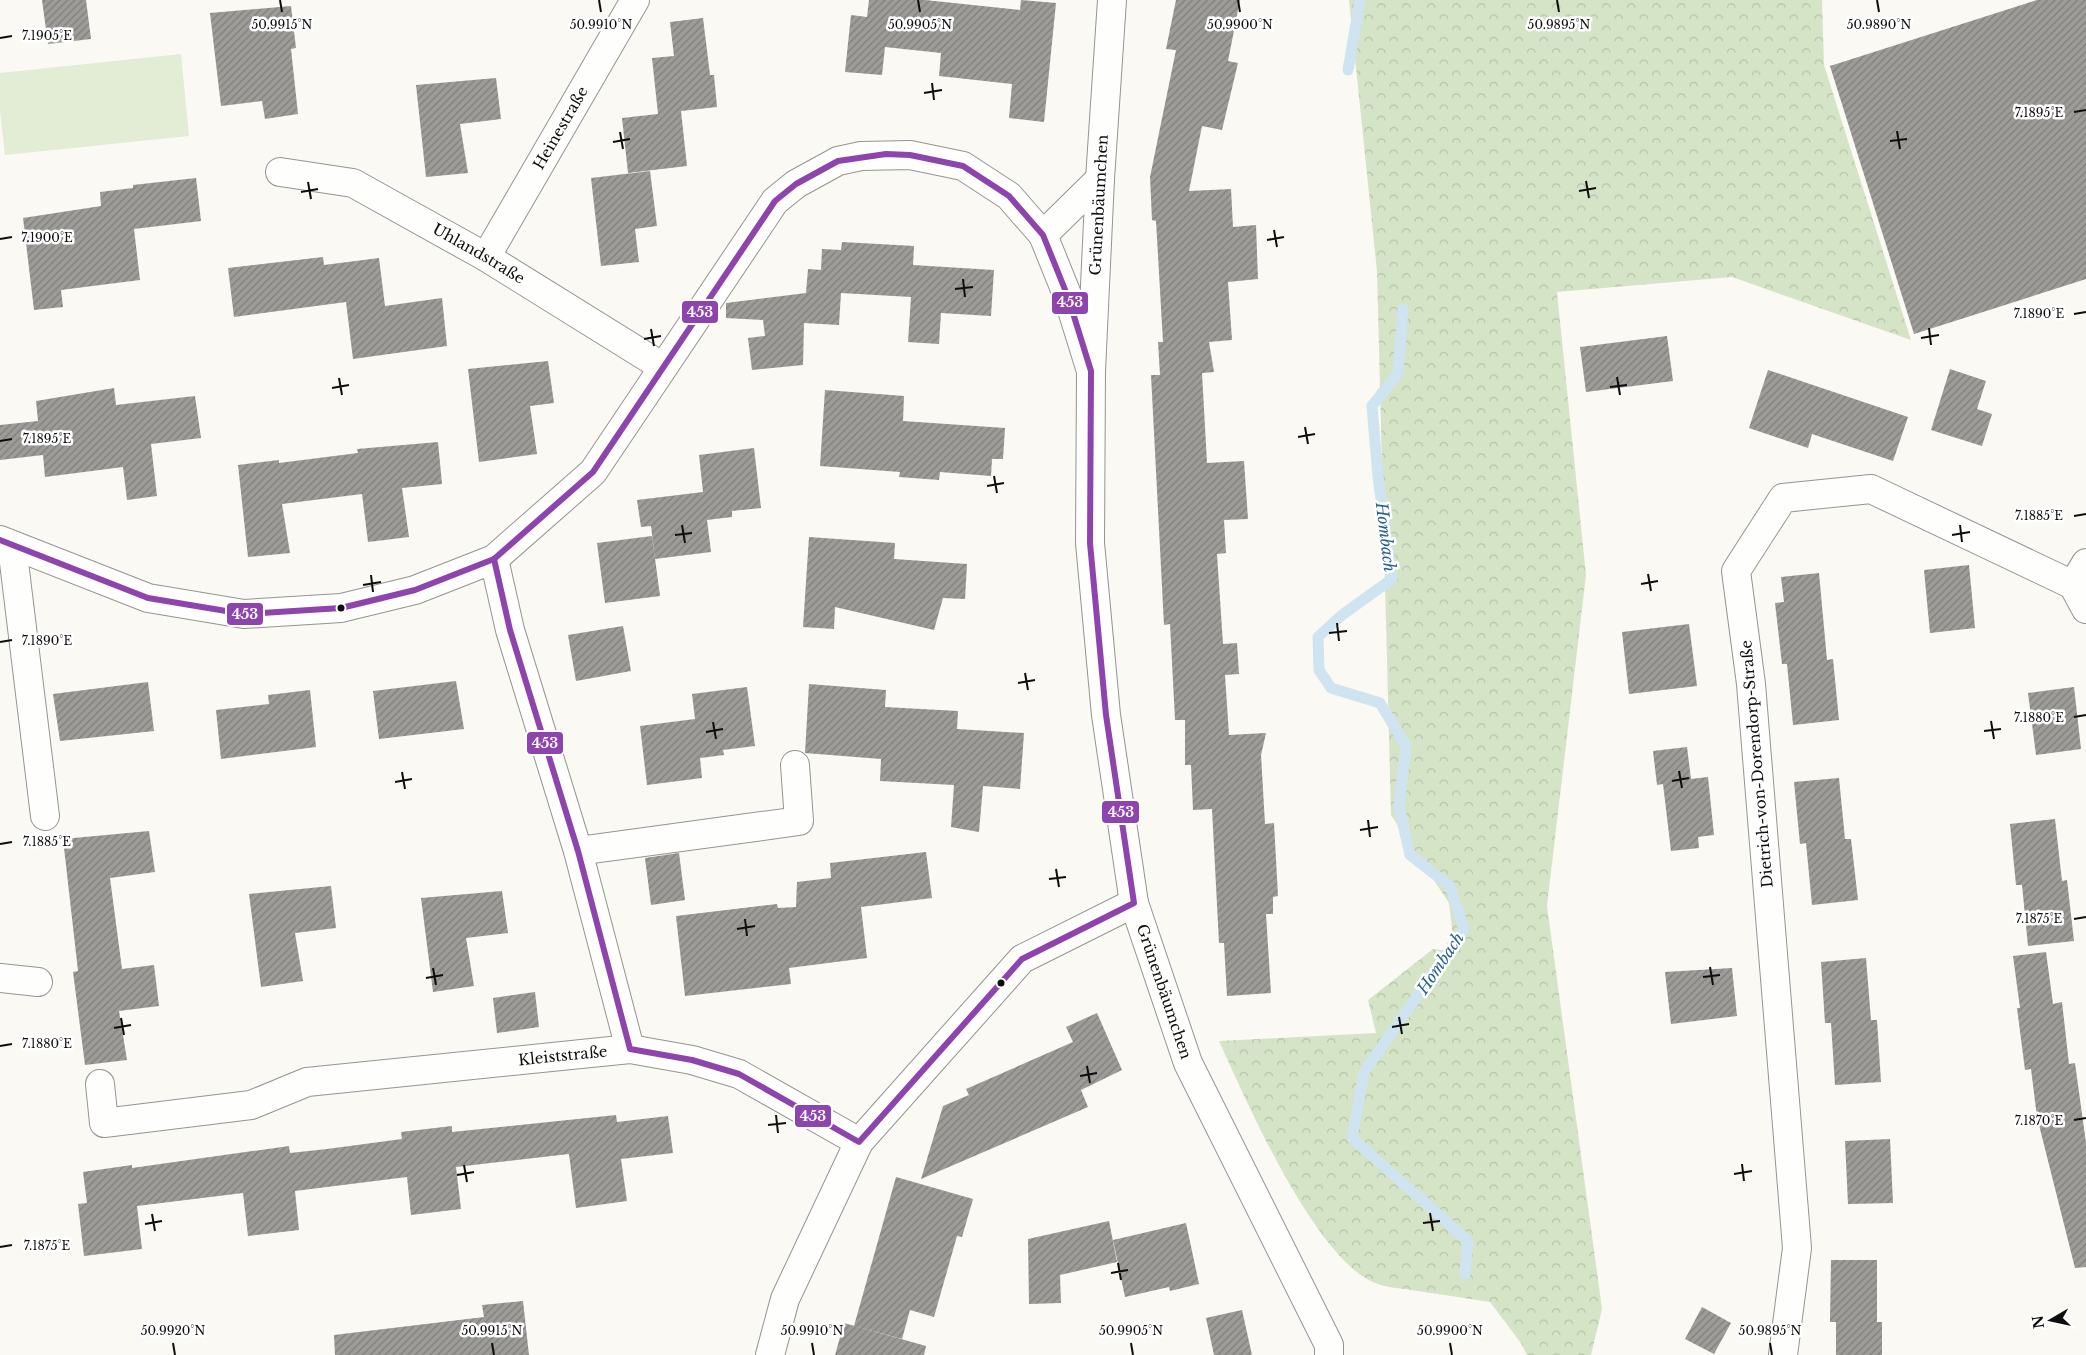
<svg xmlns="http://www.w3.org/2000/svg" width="2086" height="1355" viewBox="0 0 2086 1355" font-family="'Libre Baskerville',serif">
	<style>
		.grass { fill: #e3edd6 }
		.forest { fill: url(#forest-crowns) }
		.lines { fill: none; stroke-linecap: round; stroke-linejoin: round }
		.stream { stroke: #cfe4f0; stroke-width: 11 }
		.building { fill: url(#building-hatch) }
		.minor-casing { stroke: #949492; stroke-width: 30 }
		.minor { stroke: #fefefd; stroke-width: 28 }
		.bus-1-casing { stroke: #fff; stroke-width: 10 }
		.bus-1 { stroke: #8e44ad; stroke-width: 6 }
		.ticks { fill: none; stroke: #0e0e0e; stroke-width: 2 }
		.bus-dot { fill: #0e0e0e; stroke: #fff; stroke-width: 2 }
		.labels { text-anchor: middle; stroke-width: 5; stroke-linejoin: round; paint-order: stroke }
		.street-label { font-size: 15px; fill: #0e0e0e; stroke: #fff }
		.water-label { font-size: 16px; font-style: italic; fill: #276190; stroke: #fff }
		.ticks-label { font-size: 12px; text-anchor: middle; fill: #0e0e0e; stroke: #fff; stroke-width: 5; stroke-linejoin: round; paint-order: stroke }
		.line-badge { stroke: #fff; stroke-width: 2 }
		.badge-label { font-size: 14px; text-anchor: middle; font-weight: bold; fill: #fff }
	</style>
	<defs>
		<pattern id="forest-crowns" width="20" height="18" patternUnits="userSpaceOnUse" patternTransform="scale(1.25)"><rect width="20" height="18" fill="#d5e4c6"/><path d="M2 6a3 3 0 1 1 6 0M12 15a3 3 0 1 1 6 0" fill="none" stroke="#b6c2a9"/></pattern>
		<pattern id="building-hatch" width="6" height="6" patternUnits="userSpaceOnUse" patternTransform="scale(1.25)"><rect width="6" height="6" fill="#9e9c99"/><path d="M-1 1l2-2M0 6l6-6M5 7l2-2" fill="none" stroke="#7f7e7b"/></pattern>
	</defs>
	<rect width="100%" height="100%" fill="#faf9f4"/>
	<polygon class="grass" points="181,54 189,136 5,155 0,111 0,73"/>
	<path class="forest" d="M1349,0H1822L1824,65L1911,340L1732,277L1557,292L1586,575L1547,906L1602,1309L1591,1355H1527L1521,1343L1490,1302C1464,1298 1438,1294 1411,1290C1400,1288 1388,1288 1378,1284C1317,1265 1245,1098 1219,1041L1376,1033L1368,1000L1433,949L1451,951L1452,927L1449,903L1391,815L1377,271Z"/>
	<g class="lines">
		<g class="stream">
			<polyline points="1348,70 1360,0"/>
			<polyline points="1403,309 1398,373 1372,406 1378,477 1392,579 1342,615 1318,637 1319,670 1331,688 1380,703 1406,746 1399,807 1410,855 1450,886 1464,929 1364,1072 1352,1138 1468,1241 1465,1274"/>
		</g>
	</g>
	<g class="building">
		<polygon points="42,0 86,0 91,39 48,44"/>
		<polygon points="869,0 925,0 1020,10 1021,0 1056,3 1044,122 1009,118 1012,84 939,76 941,53 885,47 882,75 845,72 851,15 867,17"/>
		<polygon points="1176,0 1240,0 1228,61 1238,63 1222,130 1202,126 1189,191 1231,189 1233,227 1256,225 1258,279 1228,282 1232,340 1209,342 1214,372 1202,373 1207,463 1244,461 1248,519 1224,520 1226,553 1217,554 1223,644 1237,643 1239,674 1225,675 1229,735 1266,733 1261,755 1265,824 1274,823 1278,896 1273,897 1273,914 1266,914 1271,993 1227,996 1224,943 1219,943 1212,809 1193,810 1191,765 1185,765 1185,720 1175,720 1170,624 1164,625 1151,375 1160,375 1158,342 1163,342 1156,221 1152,220 1150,177 1176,50 1166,49"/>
		<polygon points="2037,0 2086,0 2086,279 1914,334 1830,66"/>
		<polygon points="291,6 296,48 291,49 298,114 265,119 262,101 221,106 210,13"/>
		<polygon points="703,18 710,75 714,75 717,107 681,111 687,166 628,173 622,118 658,114 652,58 674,56 670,22"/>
		<polygon points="496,78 501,119 460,124 468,173 426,177 416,85"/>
		<polygon points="650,171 657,226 635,229 639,262 601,266 591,178"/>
		<polygon points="196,178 201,221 134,229 140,280 61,290 63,307 34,310 23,218 101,206 100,192 133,188 133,185"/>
		<polygon points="842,242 914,246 913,265 994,270 991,316 941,313 939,344 908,342 911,297 841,293 839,325 804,323 803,365 752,370 748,338 765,336 763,320 726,318 726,303 806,293 808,269 821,270 822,249 841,250"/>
		<polygon points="323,257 324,265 379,258 385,306 442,298 447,346 353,359 346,302 234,317 228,268"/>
		<polygon points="1667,336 1673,381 1586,392 1580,347"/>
		<polygon points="548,361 554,403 530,406 537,454 479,462 468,369"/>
		<polygon points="1950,369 1986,381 1977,409 1992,414 1982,446 1931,430"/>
		<polygon points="1768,370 1908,417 1893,461 1812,434 1808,448 1749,428"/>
		<polygon points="114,388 116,405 195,396 201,438 151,444 157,496 127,500 123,467 45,477 43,455 0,460 0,425 38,421 36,401"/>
		<polygon points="825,390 904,396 903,421 1005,428 1003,459 992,459 991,476 940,472 939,480 899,477 900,472 820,466"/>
		<polygon points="438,442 442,484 402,488 409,537 368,542 362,494 282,504 290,553 248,557 238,465 279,460 279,463 358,453 357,449"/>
		<polygon points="754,448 761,508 732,511 732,517 707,520 711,552 655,559 651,526 641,527 637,500 703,492 699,455"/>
		<polygon points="652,536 660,596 605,603 597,543"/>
		<polygon points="809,537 895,543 894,559 967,564 965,599 943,598 934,630 835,607 834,629 803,627"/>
		<polygon points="1969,565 1975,628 1930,633 1924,570"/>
		<polygon points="1819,573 1827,660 1833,659 1839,720 1793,725 1787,664 1782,664 1775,603 1784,602 1781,577"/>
		<polygon points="1689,624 1697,686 1629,694 1622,632"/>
		<polygon points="623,626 631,671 576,681 568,635"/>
		<polygon points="456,681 464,729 379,739 373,691"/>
		<polygon points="148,682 154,731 60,741 53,694"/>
		<polygon points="809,684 886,690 885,707 958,711 957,729 1024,733 1020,789 983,786 979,832 951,827 954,785 880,781 881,759 805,753"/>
		<polygon points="747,687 755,746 723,750 724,755 700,758 702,778 647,785 640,726 695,719 692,694"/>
		<polygon points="2074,687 2081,749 2036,755 2028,693"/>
		<polygon points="310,690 316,747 221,759 216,710 269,704 268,695"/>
		<polygon points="1687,747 1691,779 1708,777 1714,835 1698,837 1699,848 1671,851 1663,784 1657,785 1653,751"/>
		<polygon points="1839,778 1845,839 1851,839 1858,900 1812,905 1806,843 1800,844 1794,782"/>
		<polygon points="2055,819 2062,881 2067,880 2074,941 2028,946 2022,885 2016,885 2010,824"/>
		<polygon points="149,831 155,872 110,878 122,969 154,965 159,1006 119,1011 127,1060 85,1065 73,972 78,971 63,839"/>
		<polygon points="926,852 932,898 861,907 867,958 789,968 791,984 685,996 676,916 777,904 778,908 796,907 797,882 831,878 830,863"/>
		<polygon points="679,853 685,900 651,905 645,858"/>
		<polygon points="331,886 336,928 295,933 303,981 261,987 249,894"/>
		<polygon points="502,891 508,933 466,938 474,986 433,992 421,898"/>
		<polygon points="2046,952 2053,1004 2062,1002 2069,1064 2075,1063 2086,1143 2086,1267 2075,1268 2037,1117 2031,1069 2025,1070 2017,1008 2020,1008 2013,956"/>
		<polygon points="1866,958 1871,1020 1877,1020 1881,1082 1835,1085 1831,1023 1825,1023 1821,962"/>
		<polygon points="1732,968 1737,1016 1671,1024 1665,972"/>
		<polygon points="535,992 539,1027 497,1033 493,998"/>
		<polygon points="1097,1013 1122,1070 1081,1090 1088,1107 921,1179 943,1106 969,1095 966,1089 1073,1042 1066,1027"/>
		<polygon points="616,1115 617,1122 668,1116 673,1153 621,1159 627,1201 576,1208 569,1154 456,1167 461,1209 411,1215 407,1177 295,1191 299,1230 248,1236 243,1193 137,1206 142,1249 84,1256 78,1204 87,1203 83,1172 132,1165 132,1168 289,1146 290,1153 327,1149 402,1139 401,1132 452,1126 452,1132"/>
		<polygon points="1890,1139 1893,1203 1848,1204 1845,1141"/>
		<polygon points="896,1177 973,1199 962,1237 957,1236 934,1317 910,1310 902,1339 854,1326"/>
		<polygon points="1109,1221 1117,1262 1060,1275 1061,1303 1029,1304 1028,1239"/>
		<polygon points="1186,1223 1199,1284 1170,1291 1169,1287 1125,1297 1113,1240"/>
		<polygon points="1831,1260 1877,1260 1877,1322 1882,1322 1882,1355 1836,1355 1836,1322 1830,1322"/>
		<polygon points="523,1301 529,1355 335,1355 334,1335 484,1317 482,1305"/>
		<polygon points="1702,1307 1731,1323 1714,1354 1685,1339"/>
		<polygon points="1242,1310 1252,1355 1214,1355 1206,1318"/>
		<polygon points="844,1323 926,1346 924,1355 835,1355"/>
	</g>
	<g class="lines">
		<g class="minor-casing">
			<g id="minor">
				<path id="s1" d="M1112,0L1100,179L1091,371L1090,543L1106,715L1134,903L1188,1063L1329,1345V1355"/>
				<path id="s2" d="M280,172L353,183L486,257L663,367"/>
				<polyline points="1043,235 1100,179"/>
				<path id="s3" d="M486,257L635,0"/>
				<polyline points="0,540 148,598 244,614 341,608 415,590 494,559 593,472 775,201 796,184 838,161 861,156 910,155 963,166 1009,196 1043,235 1068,297 1091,371"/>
				<polyline points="12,546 45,816"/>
				<polyline points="494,559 510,630 578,851 630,1049"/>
				<polyline points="2073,585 2086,563"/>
				<polyline points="578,851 799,821 795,765"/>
				<polyline points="0,978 38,982"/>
				<path id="s4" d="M100,1084L104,1123L251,1105L307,1082L630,1049L692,1060L739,1074L859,1142"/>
				<polyline points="770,1355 785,1299 859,1142 1022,959 1134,903"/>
				<polyline points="1783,1355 1797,1248 1751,684 1736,571 1783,498 1871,489 2073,585 2086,609"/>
			</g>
		</g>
		<use href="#minor" class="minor"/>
		<g class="bus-1-casing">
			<g id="bus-1">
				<polygon points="886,154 910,155 963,166 1009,196 1043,235 1068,297 1091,371 1090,543 1106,715 1134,903 1022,959 859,1142 739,1074 692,1060 630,1049 578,851 510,630 494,559 593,472 775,201 796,184 838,161"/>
				<polyline points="0,540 148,598 244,614 341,608 415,590 494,559"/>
			</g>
		</g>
		<use href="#bus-1" class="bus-1"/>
	</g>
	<path class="ticks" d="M280,0L282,12M599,0L601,12M918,0L920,12M1238,0L1240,12M1557,0L1559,12M1877,0L1879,12M0,38L12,36M932,83L934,100M924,93L942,90M2074,112L2086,110M1897,131L1900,149M620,132L623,149M1890,141L1907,139M613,142L630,139M1586,181L1589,198M308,182L311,199M1579,191L1596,188M301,192L318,189M1274,230L1277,247M0,239L12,237M1267,240L1284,237M963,279L965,297M955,289L973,287M2074,314L2086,312M1929,328L1931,345M651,329L654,346M1921,338L1939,335M644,339L661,336M1617,377L1620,395M339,378L342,395M1610,387L1627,385M332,388L349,385M1305,427L1308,444M1298,437L1315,434M0,441L12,439M994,476L997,493M987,486L1004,483M2074,516L2086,514M682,525L685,543M1960,525L1962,542M675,535L692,533M1952,535L1970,532M1648,574L1651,591M371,575L373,592M1641,584L1658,581M363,585L381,582M1337,623L1339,641M1329,633L1347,631M0,642L12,640M1025,673L1028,690M1018,683L1035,680M2074,717L2086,715M1991,721L1994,739M713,722L716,739M1984,731L2001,729M706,732L723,729M1679,771L1682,788M402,772L405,789M1672,781L1689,778M395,782L412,779M1368,820L1370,837M1360,830L1378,827M0,844L12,842M1056,869L1059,887M1049,879L1066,877M745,919L747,936M2074,919L2086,917M737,929L755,926M1710,967L1713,985M433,968L436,985M1703,977L1720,975M426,978L443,975M1399,1017L1402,1034M121,1018L124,1035M1392,1027L1409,1024M114,1028L131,1025M0,1046L12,1044M1087,1066L1090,1083M1080,1076L1097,1073M776,1115L778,1133M2074,1120L2086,1118M768,1125L786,1123M1742,1164L1744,1181M464,1165L467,1182M1734,1174L1752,1171M457,1175L474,1172M1430,1213L1433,1231M152,1214L155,1231M1423,1223L1440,1221M145,1224L162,1221M0,1247L12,1245M1118,1263L1121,1280M1111,1273L1128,1270M173,1343L175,1355M492,1343L494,1355M812,1343L814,1355M1131,1343L1133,1355M1450,1343L1452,1355M1770,1343L1772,1355"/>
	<g class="bus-dot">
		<circle cx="341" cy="608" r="4.5"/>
		<circle cx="1001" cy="983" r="4.5"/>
	</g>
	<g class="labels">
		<g class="street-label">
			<text dy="5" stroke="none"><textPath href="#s3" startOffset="149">Heinestraße</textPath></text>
			<text transform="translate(1099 205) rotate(-87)" y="5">Grünenbäumchen</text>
			<text dy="5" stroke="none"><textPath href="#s2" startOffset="218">Uhlandstraße</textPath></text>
			<text transform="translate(1757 764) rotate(-95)" y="5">Dietrich-von-Dorendorp-Straße</text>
			<text dy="5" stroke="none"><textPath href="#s1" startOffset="1000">Grünenbäumchen</textPath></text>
			<text dy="5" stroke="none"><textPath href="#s4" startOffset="505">Kleiststraße</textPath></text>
		</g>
		<g class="water-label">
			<text transform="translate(1386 537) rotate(83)" y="6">Hombach</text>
			<text transform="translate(1440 963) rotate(-56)" y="6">Hombach</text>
		</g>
	</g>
	<g class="ticks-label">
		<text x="1879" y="29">50.9890°N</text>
		<text x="282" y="29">50.9915°N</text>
		<text x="601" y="29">50.9910°N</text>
		<text x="920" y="29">50.9905°N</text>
		<text x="1240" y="29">50.9900°N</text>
		<text x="1559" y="29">50.9895°N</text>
		<text x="47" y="40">7.1905°E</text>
		<text x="2039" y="117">7.1895°E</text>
		<text x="47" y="242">7.1900°E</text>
		<text x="2039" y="318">7.1890°E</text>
		<text x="47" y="443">7.1895°E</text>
		<text x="2039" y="520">7.1885°E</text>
		<text x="47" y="645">7.1890°E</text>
		<text x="2039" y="722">7.1880°E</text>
		<text x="47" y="846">7.1885°E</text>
		<text x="2039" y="923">7.1875°E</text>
		<text x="47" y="1048">7.1880°E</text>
		<text x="2039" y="1125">7.1870°E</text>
		<text x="47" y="1250">7.1875°E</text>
		<text x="173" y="1335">50.9920°N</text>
		<text x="492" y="1335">50.9915°N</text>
		<text x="812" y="1335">50.9910°N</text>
		<text x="1131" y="1335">50.9905°N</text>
		<text x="1450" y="1335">50.9900°N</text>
		<text x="1770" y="1335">50.9895°N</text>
	</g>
	<g class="line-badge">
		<rect x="1051" y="291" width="38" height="24" rx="5" fill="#8e44ad"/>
		<rect x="681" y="300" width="38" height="24" rx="5" fill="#8e44ad"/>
		<rect x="226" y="602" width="38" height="24" rx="5" fill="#8e44ad"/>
		<rect x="526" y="731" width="38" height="24" rx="5" fill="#8e44ad"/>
		<rect x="1101" y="800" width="39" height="24" rx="5" fill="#8e44ad"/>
		<rect x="794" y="1104" width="38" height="24" rx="5" fill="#8e44ad"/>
	</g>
	<g class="badge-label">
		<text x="1070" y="307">453</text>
		<text x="700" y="317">453</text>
		<text x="245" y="619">453</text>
		<text x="545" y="748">453</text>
		<text x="1121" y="817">453</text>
		<text x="813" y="1121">453</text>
	</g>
	<g transform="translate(2051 1320) rotate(261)" stroke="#ffffff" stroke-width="4" paint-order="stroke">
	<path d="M0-4L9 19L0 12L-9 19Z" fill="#0e0e0e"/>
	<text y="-8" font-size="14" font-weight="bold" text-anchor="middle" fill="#0e0e0e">N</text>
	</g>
</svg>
